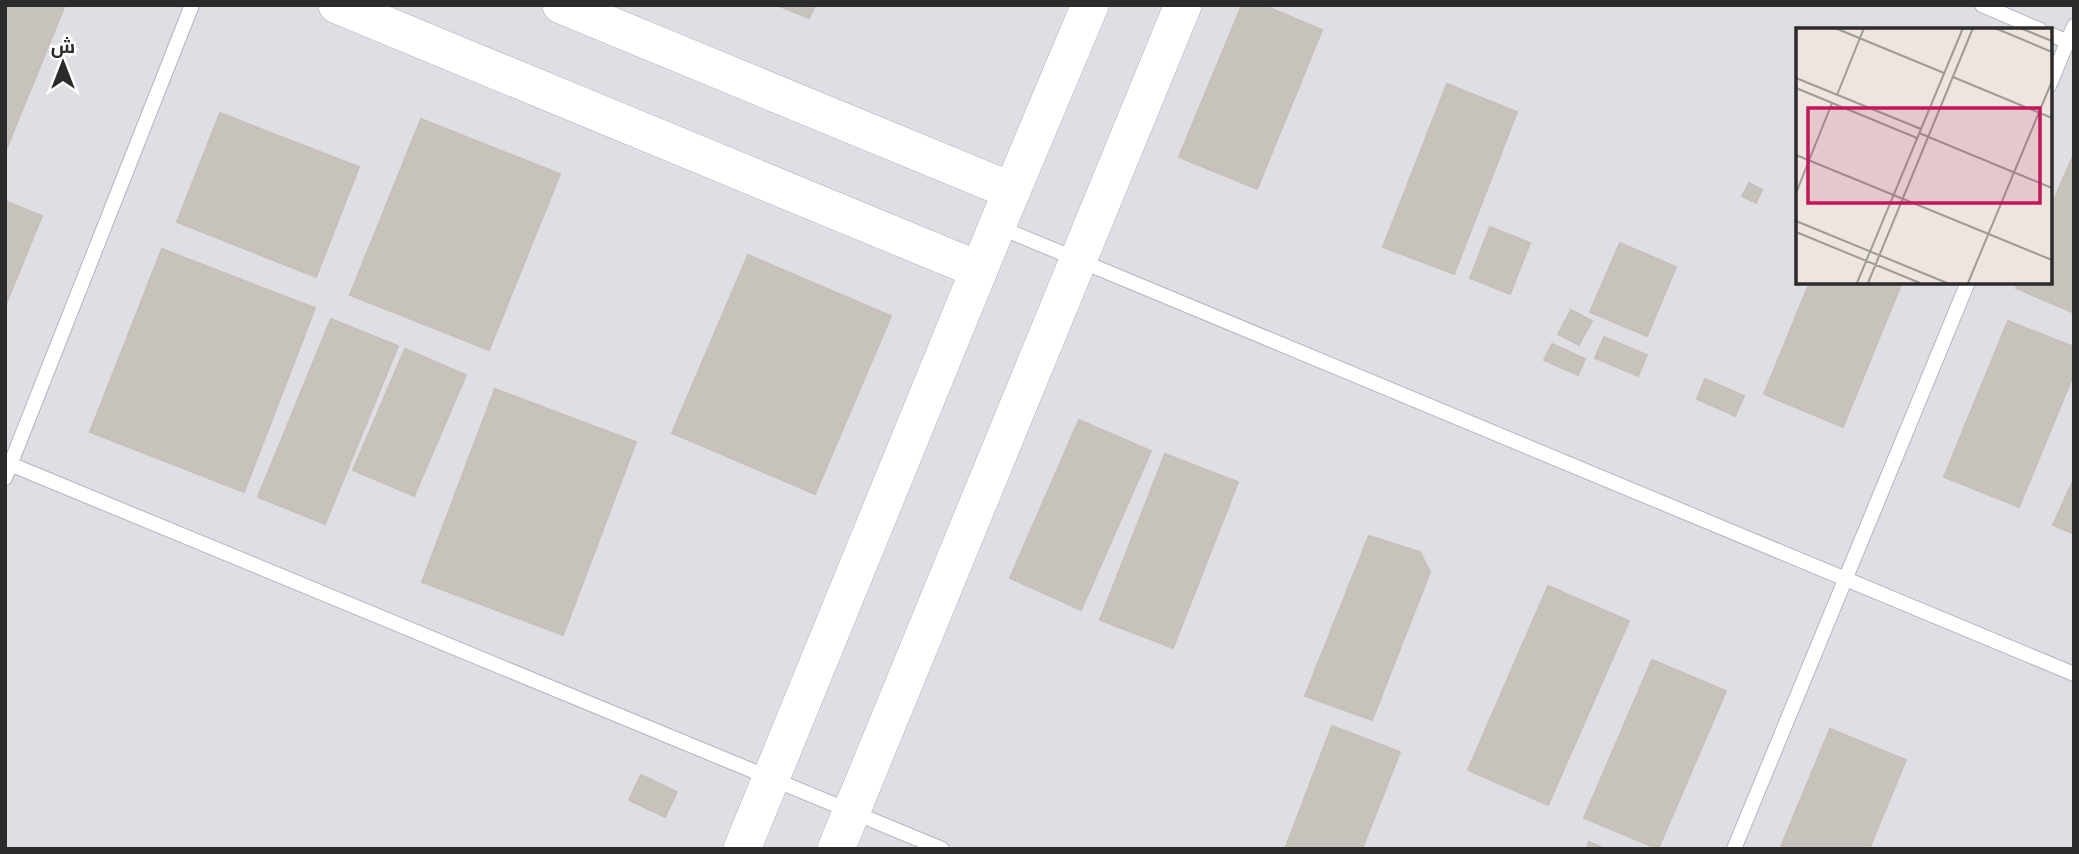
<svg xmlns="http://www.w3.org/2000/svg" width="2079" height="854" viewBox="0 0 2079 854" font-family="'PT Sans',Cairo,sans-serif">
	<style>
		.industrial { fill: #dfdee5; fill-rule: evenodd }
		.building { fill: #c8c2bd; stroke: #c8c0b7; stroke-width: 2 }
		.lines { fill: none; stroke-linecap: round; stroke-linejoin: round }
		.service-casing { stroke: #b1b5bf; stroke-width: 16 }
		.tertiary-casing { stroke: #b1b5bf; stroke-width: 38 }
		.service { stroke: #fff; stroke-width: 14 }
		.tertiary { stroke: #fff; stroke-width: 37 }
		.inset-road { fill: none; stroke: #9f9b96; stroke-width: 2 }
		.view { fill: #c2185b; fill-opacity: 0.15; stroke: #c2185b; stroke-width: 3.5 }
		.inset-edge { fill: none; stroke: #2b2b2b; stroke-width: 3.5 }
	</style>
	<rect width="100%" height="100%" fill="#ede5de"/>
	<path class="industrial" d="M5,5H2074V849H5ZM1797,30H2049V282H1797Z"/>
	<g class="building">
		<polygon points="5,5 65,5 5,152"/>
		<polygon points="777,5 815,5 809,18"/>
		<polygon points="1242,5 1263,5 1322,30 1257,189 1179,157"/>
		<polygon points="1447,84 1517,112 1454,274 1383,247"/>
		<polygon points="220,113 359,167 316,277 177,222"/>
		<polygon points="421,119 560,174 489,350 350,295"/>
		<polygon points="2074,154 2074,313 2016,288 2019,282 2049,282 2049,211"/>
		<polygon points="1749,183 1762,190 1756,203 1742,196"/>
		<polygon points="5,201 42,216 5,306"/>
		<polygon points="1490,227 1530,243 1510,294 1470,278"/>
		<polygon points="1620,243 1676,267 1647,336 1590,312"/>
		<polygon points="162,249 315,308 244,492 90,432"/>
		<polygon points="748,255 891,316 815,494 672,433"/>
		<polygon points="1810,282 1902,282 1843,427 1764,394"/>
		<polygon points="1571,310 1592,321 1579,345 1558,334"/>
		<polygon points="331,319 398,346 325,524 258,497"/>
		<polygon points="2008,321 2074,347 2074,373 2019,507 1944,477"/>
		<polygon points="1604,337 1647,355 1638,376 1595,358"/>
		<polygon points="1552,344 1585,359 1578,375 1544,360"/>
		<polygon points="405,349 466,375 414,496 353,470"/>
		<polygon points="1705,379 1744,396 1735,416 1697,399"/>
		<polygon points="495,389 636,442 563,635 422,582"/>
		<polygon points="1079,420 1151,451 1081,610 1010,578"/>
		<polygon points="1165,454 1238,482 1173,648 1100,620"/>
		<polygon points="2074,479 2074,534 2053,525"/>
		<polygon points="1369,536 1420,552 1430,572 1372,720 1305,696"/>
		<polygon points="1548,586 1629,621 1548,805 1468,770"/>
		<polygon points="1652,660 1726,691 1658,849 1584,818"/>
		<polygon points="1332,726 1400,752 1362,849 1285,849"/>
		<polygon points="1830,729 1906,760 1869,849 1780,849"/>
		<polygon points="641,775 677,792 665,817 629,800"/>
		<polygon points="1589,842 1605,849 1586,849"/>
	</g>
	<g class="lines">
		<g class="service-casing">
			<g id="service">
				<polyline points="1982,5 2040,30"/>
				<polyline points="2049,34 2074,44"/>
				<polyline points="2049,86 2074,26"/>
				<polyline points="999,227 2074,674"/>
				<polyline points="5,462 942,849"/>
				<polyline points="5,478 192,5"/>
				<polyline points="1734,849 1968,282"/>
			</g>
		</g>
		<g class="tertiary-casing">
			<g id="tertiary">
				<polyline points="337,5 979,270"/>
				<polyline points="561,5 1012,191"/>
				<polyline points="742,849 997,226 1090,5"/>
				<polyline points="836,849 1183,5"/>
			</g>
		</g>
		<use href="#service" class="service"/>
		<use href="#tertiary" class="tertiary"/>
	</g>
	<g transform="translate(1796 28)">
		<rect width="256" height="256" fill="#ede5de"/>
		<path class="inset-road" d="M39,0L148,45M199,0L256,24M224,0L256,13M157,49L256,90M0,50L125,101M0,60L121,110M41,67L68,0M123,105L256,160M0,127L256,232M0,165L36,75M0,193L151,255M0,204L124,255M61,255L167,0M72,255L177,0M172,255L256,53"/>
		<path class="view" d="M12,80H244V175H12Z"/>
		<rect width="256" height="256" class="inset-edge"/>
	</g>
	<rect width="2079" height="854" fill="none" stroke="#2b2b2b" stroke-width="14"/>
	<g transform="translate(63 63)" stroke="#ffffff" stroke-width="5" paint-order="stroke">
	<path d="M0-5L12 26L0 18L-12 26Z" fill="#2b2b2b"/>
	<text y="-10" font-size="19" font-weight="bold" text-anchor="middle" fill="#2b2b2b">ش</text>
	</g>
</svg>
